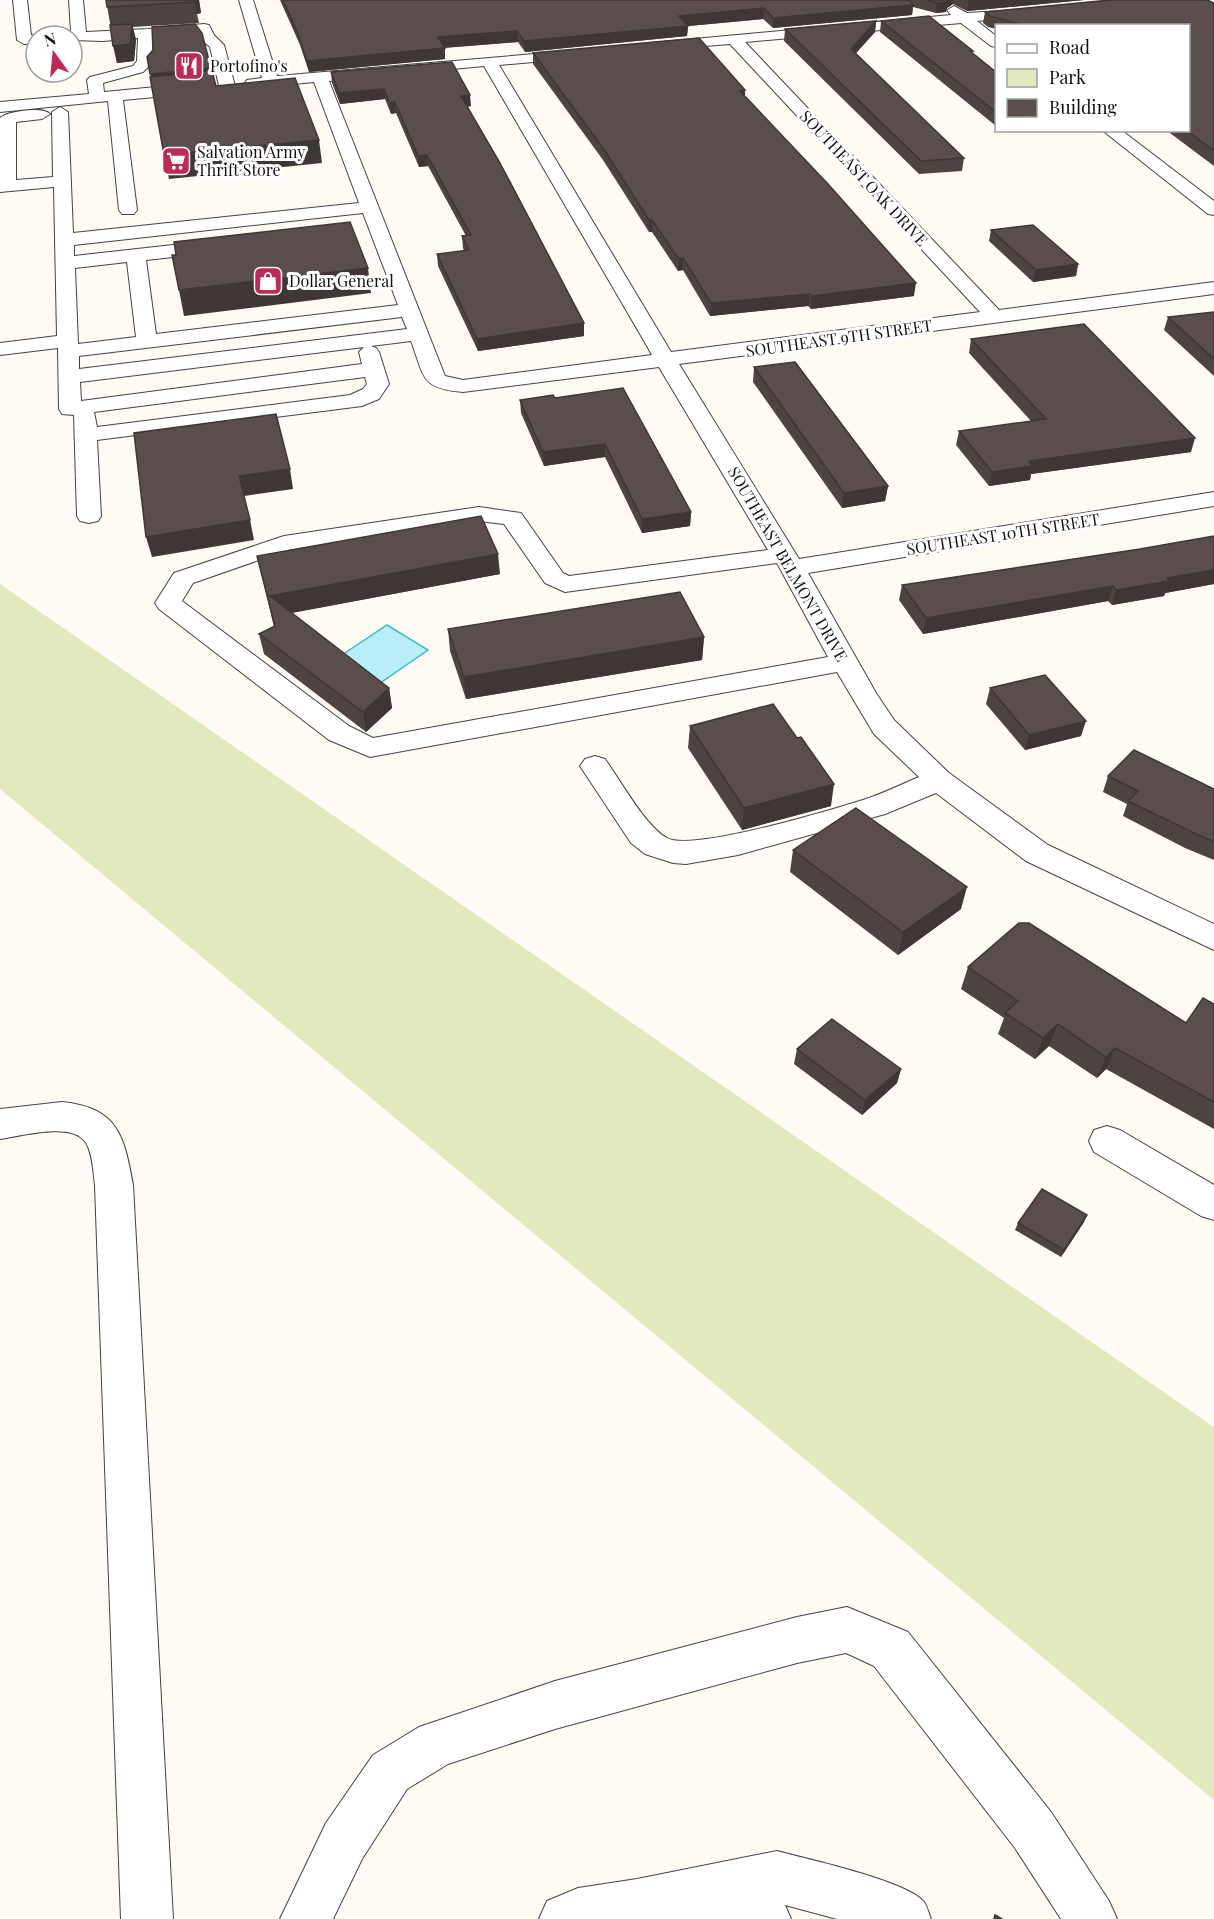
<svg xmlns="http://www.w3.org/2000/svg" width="1214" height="1919" viewBox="0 0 1214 1919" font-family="'Playfair Display',serif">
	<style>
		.green { fill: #e0eabc }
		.water { fill: #b8eff6; stroke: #40bacc; stroke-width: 1.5 }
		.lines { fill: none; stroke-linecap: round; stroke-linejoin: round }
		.minor-casing { stroke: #434343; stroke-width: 2 }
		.minor { fill: #fff; fill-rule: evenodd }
		.wall { fill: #4d4341 }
		.shaded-wall { fill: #3e3735 }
		.building { fill: #594e4c; stroke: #3e3735; stroke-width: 1.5 }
		.labels { text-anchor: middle; stroke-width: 6; stroke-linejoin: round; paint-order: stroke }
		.far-poi-label { font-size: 16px; fill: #101010; stroke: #fff; text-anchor: start }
		.far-street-label { font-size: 16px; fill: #101010; stroke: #fff }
	</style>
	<rect width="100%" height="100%" fill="#fffaf3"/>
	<polygon class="green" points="0,584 1214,1427 1214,1800 0,789"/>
	<polygon class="water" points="387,625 428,650 370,690 333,661"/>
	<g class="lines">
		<g class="minor-casing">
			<g id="minor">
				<polygon points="13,0 27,0 31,35 41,36 36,36 36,43 24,44 17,40"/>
				<polygon points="69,0 83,0 86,32 148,29 204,24 209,25 214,35 224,45 235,86 233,89 227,91 219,86 210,47 202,40 198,33 152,36 153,62 143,72 103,83 104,92 198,83 206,88 198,93 123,100 137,210 134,214 122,214 119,210 108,101 0,112 0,102 89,94 87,80 90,77 133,66 137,61 138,38 103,41 72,40 72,36 65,36 71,32"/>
				<path d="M239,0H253L277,76L583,50L586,53L578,58L499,65L671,352L980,312L730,44L656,50L651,49L649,46L651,43L951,15L947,10L954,6L967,13L1034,9L1036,12L1034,15L1029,16L977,21L996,36V47L991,46L961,23L745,42L999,310L1214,282V294L679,364L799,559L1214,492V506L808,573L876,693L894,720L949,773L1048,845L1214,924V950L1026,861L936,793L885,814L738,855L686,864L673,863L645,854L631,843L580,766L585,759L595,756L605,759C620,780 646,827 667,838C692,852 831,810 863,800C882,794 900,785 919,777L874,734L837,672L370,757L329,740L159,609L155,603L174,573L284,536L479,507L521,513L563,573L569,576L768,550L659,367L463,392C420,388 425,378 411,341L371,346L376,348L379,352L389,384L379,399L362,406L97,440L101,516L98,521L89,523L80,521L77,516L74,415L62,414L59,409L58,348L0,355V343L57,336L54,187L0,192V118C7,111 43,106 50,114L42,119L16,122V180L53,177L52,112L60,107L68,112L73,233L359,203L314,82L253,88L245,83L247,80L262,78ZM484,66L647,346L652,355L463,380L445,376L329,81ZM363,213L398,305L156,334L146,260L218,252L225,250L227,246L225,242L218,240L74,256V245ZM127,262L136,337L78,344L75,268ZM402,317L407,329L79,369V356ZM364,347L359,352L362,364L81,401L80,382ZM365,377L367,384L363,389L350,395L97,427L94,412ZM479,521L504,524L545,583L565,592L777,563L828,657L373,738L349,726L182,601L193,583L288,550Z"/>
				<polygon points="1102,130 1121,130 1214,201 1214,215 1208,214"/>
				<path d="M62,1102C118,1108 124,1135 133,1185L173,1919H121L95,1185C93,1172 93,1154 86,1143C73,1121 21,1136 0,1139V1109Z"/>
				<polygon points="1107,1126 1120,1130 1214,1185 1214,1220 1201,1216 1094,1152 1089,1141 1094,1130"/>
				<polygon points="847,1607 908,1632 1051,1812 1109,1901 1117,1919 1061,1919 1015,1848 874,1666 846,1653 797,1663 555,1729 448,1764 407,1789 362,1859 333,1919 280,1919 326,1823 373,1755 419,1727 555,1681 797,1617"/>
				<path d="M777,1851C806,1859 908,1881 924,1902C927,1906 929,1914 931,1919H837L785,1905L791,1919H539L547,1901L578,1888L637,1879Z"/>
			</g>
		</g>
		<use href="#minor" class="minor"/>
	</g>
	<g class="wall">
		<polygon points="106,0 199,0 201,13 197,14 199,23 133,27 136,40 134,61 117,63"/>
		<polygon points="280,0 1084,0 967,11 953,4 947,8 946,12 936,13 913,7 912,15 773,28 763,19 743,21 688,26 687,36 525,52 518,42 444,48 445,59 309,72 300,45"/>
		<polygon points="1214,3 1214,166 1166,130 1188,130 1188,26 996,26 996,29 988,27 983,23 985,12"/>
		<polygon points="876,21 875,32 856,53 964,158 962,171 919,174 784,41 785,29"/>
		<polygon points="881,21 973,51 972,53 996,72 996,126 880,32"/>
		<polygon points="533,53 745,96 914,296 811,309 808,306 710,316 683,270 678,271 652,232 649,232 603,160 533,64"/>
		<polygon points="331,72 471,106 467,107 584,336 478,351 438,266 437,254 464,251 463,248 462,236 466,236 428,166 419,167 396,113 391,114 385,99 340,104 332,83"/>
		<polygon points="991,230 1078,264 1076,276 1033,282 989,241"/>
		<polygon points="1214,312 1214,376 1164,330 1168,317"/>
		<polygon points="971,339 1191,452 1031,474 1030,480 989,486 956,445 959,431 1031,421 969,353"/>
		<polygon points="754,367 888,486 885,501 842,508 753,382"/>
		<polygon points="555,398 691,512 690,526 642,533 605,457 544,466 521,413 520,400"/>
		<polygon points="1214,536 1214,584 1165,593 1164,596 1112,605 1108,601 923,634 899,600 902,585 1140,549"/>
		<polygon points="257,556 500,574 292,613 389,688 392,708 366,732 264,654 259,634 274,627"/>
		<polygon points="448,629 704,637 702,660 466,699 450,651"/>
		<polygon points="990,688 1081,736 1025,750 986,704"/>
		<polygon points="690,726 831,806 742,830 688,748"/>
		<polygon points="1108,776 1214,789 1214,860 1185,848 1123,816 1127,804 1103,792"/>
		<polygon points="793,850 961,909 898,955 790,872"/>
		<polygon points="968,967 1186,1023 1214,1004 1214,1129 1106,1069 1097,1078 1049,1046 1035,1059 998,1034 1004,1018 961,989"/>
		<polygon points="797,1049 901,1069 897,1083 862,1115 794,1064"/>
		<polygon points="1084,1222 1061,1257 1015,1230 1018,1223"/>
	</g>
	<g class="shaded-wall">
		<polygon points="194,0 199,0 201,13 197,14"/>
		<polygon points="947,0 954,0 953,4 947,8 946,12 936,13 937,3"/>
		<polygon points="969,0 1084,0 967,11"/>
		<polygon points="913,5 912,15 773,28 773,18"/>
		<polygon points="764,8 763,19 688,26 687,36 525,52 524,41 679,16"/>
		<polygon points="876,21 875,32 849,61 851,49"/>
		<polygon points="132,24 136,40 134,61 117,63 113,46"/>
		<polygon points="517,31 518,42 439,48 438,37"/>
		<polygon points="445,48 445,59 309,72 307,61"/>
		<polygon points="211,68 213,80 153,86 150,74"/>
		<polygon points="384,89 385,99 340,104 339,93"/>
		<polygon points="745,90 745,102 740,91"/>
		<polygon points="470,95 471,106 461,107 461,96"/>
		<polygon points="395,102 396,113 391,114 390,103"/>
		<polygon points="319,140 322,163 169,179 164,155"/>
		<polygon points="427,155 428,166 419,167 418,156"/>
		<rect x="649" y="220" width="3" height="12"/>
		<polygon points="678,258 683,258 683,270 678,271"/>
		<polygon points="1078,264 1076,276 1033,282 1036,270"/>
		<polygon points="368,268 371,293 184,316 179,290"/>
		<polygon points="916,283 914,296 811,309 812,296"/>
		<polygon points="810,294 808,306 710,316 711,303"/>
		<polygon points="584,323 584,336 478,351 477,339"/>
		<polygon points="1195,438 1191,452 1031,474 1030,480 989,486 992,472 1029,461"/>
		<polygon points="605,444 605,457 544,466 543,452"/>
		<polygon points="290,469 293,489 244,496 239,476"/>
		<polygon points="888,486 885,501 842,508 844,493"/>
		<polygon points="691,512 690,526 642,533 642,519"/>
		<polygon points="250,520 254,540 152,557 146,537"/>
		<polygon points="498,554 500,574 274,616 270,596"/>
		<polygon points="1214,570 1214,584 1165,593 1164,596 1112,605 1116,590 1167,578"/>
		<polygon points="1113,586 1108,601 923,634 926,618"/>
		<polygon points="704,637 702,660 466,699 464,677"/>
		<polygon points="389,688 392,708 366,732 363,712"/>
		<polygon points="1086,721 1081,736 1025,750 1029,735"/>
		<polygon points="834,784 831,806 742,830 744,808"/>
		<polygon points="967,887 961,909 898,955 903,932"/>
		<polygon points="1058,1024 1049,1046 1035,1059 1043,1038"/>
		<polygon points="1115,1048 1106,1069 1097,1078 1106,1057"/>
		<polygon points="901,1069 897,1083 862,1115 865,1100"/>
		<polygon points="1087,1215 1084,1222 1061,1257 1064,1250"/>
	</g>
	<g class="building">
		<polygon points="106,0 195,0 195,2 107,7"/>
		<polygon points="283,0 908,0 913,5 773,18 764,8 743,10 679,16 688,26 524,41 517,31 438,37 445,48 307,61 298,34"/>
		<polygon points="928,0 948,0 948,2 937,3"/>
		<polygon points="1110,0 1207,0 1214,3 1214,151 1186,130 1188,130 1188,26 1027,26 990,16 985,12"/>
		<polygon points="929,16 973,51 970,51 996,72 996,112 881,21"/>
		<polygon points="876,21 851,49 964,158 921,161 785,29"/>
		<polygon points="132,24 130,44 113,46 110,25"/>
		<polygon points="195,24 202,33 211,68 150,74 147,57 153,50 152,27"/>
		<polygon points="699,38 745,90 740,91 828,184 916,283 812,296 810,294 711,303 683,258 678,258 652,220 649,220 603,148 533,53"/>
		<polygon points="452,62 470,95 461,96 500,163 584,323 477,339 437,254 469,250 462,236 471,235 427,155 418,156 395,102 390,103 384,89 339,93 331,72"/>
		<polygon points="212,71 216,86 295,78 319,140 164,155 150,77"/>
		<polygon points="350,222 368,268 179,290 172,255 176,255 174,242"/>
		<polygon points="1033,225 1078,264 1036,270 991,230"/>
		<polygon points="1214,312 1214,359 1168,317"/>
		<polygon points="1084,324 1195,438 1029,461 1033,466 992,472 959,431 1046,419 971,339"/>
		<polygon points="795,362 888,486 844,493 754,367"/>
		<polygon points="623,388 691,512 642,519 605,444 543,452 520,400 553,395 555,398"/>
		<polygon points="276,414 290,469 239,476 250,520 146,537 134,433"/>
		<polygon points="481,516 498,554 270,596 389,688 363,712 259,634 275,626 257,556"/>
		<polygon points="1214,536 1214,570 1167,578 1169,581 1116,590 1113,586 926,618 902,585 1140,549"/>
		<polygon points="680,592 704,637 464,677 448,629"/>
		<polygon points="1045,675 1086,721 1029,735 990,688"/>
		<polygon points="773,704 797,738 801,737 834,784 744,808 690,726"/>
		<polygon points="1134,750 1214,789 1214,842 1192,832 1128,801 1138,791 1108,776"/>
		<polygon points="856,808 967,887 903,932 793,850"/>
		<polygon points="1019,923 1029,923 1186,1023 1203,998 1214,1004 1214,1102 1115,1048 1106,1057 1058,1024 1043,1038 1005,1013 1018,1001 968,967"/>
		<polygon points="832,1019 901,1069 865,1100 797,1049"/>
		<polygon points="1042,1189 1087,1215 1064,1250 1018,1223"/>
		<polygon points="995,1915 1002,1919 994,1919"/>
	</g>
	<defs>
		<g id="restaurant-square" transform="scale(1.5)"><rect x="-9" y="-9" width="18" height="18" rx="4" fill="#c02858" stroke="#fff"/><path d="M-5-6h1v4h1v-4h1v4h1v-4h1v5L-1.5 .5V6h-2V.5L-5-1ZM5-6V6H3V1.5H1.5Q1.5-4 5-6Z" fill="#fff"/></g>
		<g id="supermarket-square" transform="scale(1.5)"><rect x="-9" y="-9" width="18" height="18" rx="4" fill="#c02858" stroke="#fff"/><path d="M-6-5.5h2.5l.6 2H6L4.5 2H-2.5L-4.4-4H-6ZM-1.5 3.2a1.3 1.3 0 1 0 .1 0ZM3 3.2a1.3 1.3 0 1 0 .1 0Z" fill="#fff"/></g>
		<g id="shop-square" transform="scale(1.5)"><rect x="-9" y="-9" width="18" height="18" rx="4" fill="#c02858" stroke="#fff"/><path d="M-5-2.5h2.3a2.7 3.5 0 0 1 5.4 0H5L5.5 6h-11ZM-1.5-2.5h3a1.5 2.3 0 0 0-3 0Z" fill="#fff"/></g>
	</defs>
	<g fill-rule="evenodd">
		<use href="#restaurant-square" x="189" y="66"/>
		<use href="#supermarket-square" x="176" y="161"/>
		<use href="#shop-square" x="268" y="281"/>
	</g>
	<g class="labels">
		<g class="far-poi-label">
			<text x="210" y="72">Portofino's</text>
			<text x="197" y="158">Salvation Army<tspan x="197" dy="18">Thrift Store</tspan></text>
			<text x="289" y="287">Dollar General</text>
		</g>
		<g class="far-street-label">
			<text transform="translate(864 178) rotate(47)" y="6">SOUTHEAST OAK DRIVE</text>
			<text transform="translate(839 338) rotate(-8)" y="6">SOUTHEAST 9TH STREET</text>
			<text transform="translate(1003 534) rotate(-9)" y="6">SOUTHEAST 10TH STREET</text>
			<text transform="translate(788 564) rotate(60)" y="6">SOUTHEAST BELMONT DRIVE</text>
		</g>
	</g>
	<rect x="995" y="24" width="195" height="108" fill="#ffffff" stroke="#9f9f9f" stroke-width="1.5"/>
	<rect x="1007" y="44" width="30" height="9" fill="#ffffff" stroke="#9f9f9f" stroke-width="1.5"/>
	<text x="1049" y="54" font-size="18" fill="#101010">Road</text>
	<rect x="1007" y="69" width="30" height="18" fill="#e0eabc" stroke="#9f9f9f" stroke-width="1.5"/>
	<text x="1049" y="84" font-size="18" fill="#101010">Park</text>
	<rect x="1007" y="99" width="30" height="18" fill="#594e4c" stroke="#9f9f9f" stroke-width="1.5"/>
	<text x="1049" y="114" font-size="18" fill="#101010">Building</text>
	<g transform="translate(54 54) rotate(345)"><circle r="28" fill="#ffffff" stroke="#9f9f9f" stroke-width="1.5"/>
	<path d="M0-4.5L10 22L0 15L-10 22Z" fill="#c02858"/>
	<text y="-9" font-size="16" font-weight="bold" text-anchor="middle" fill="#101010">N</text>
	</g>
</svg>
